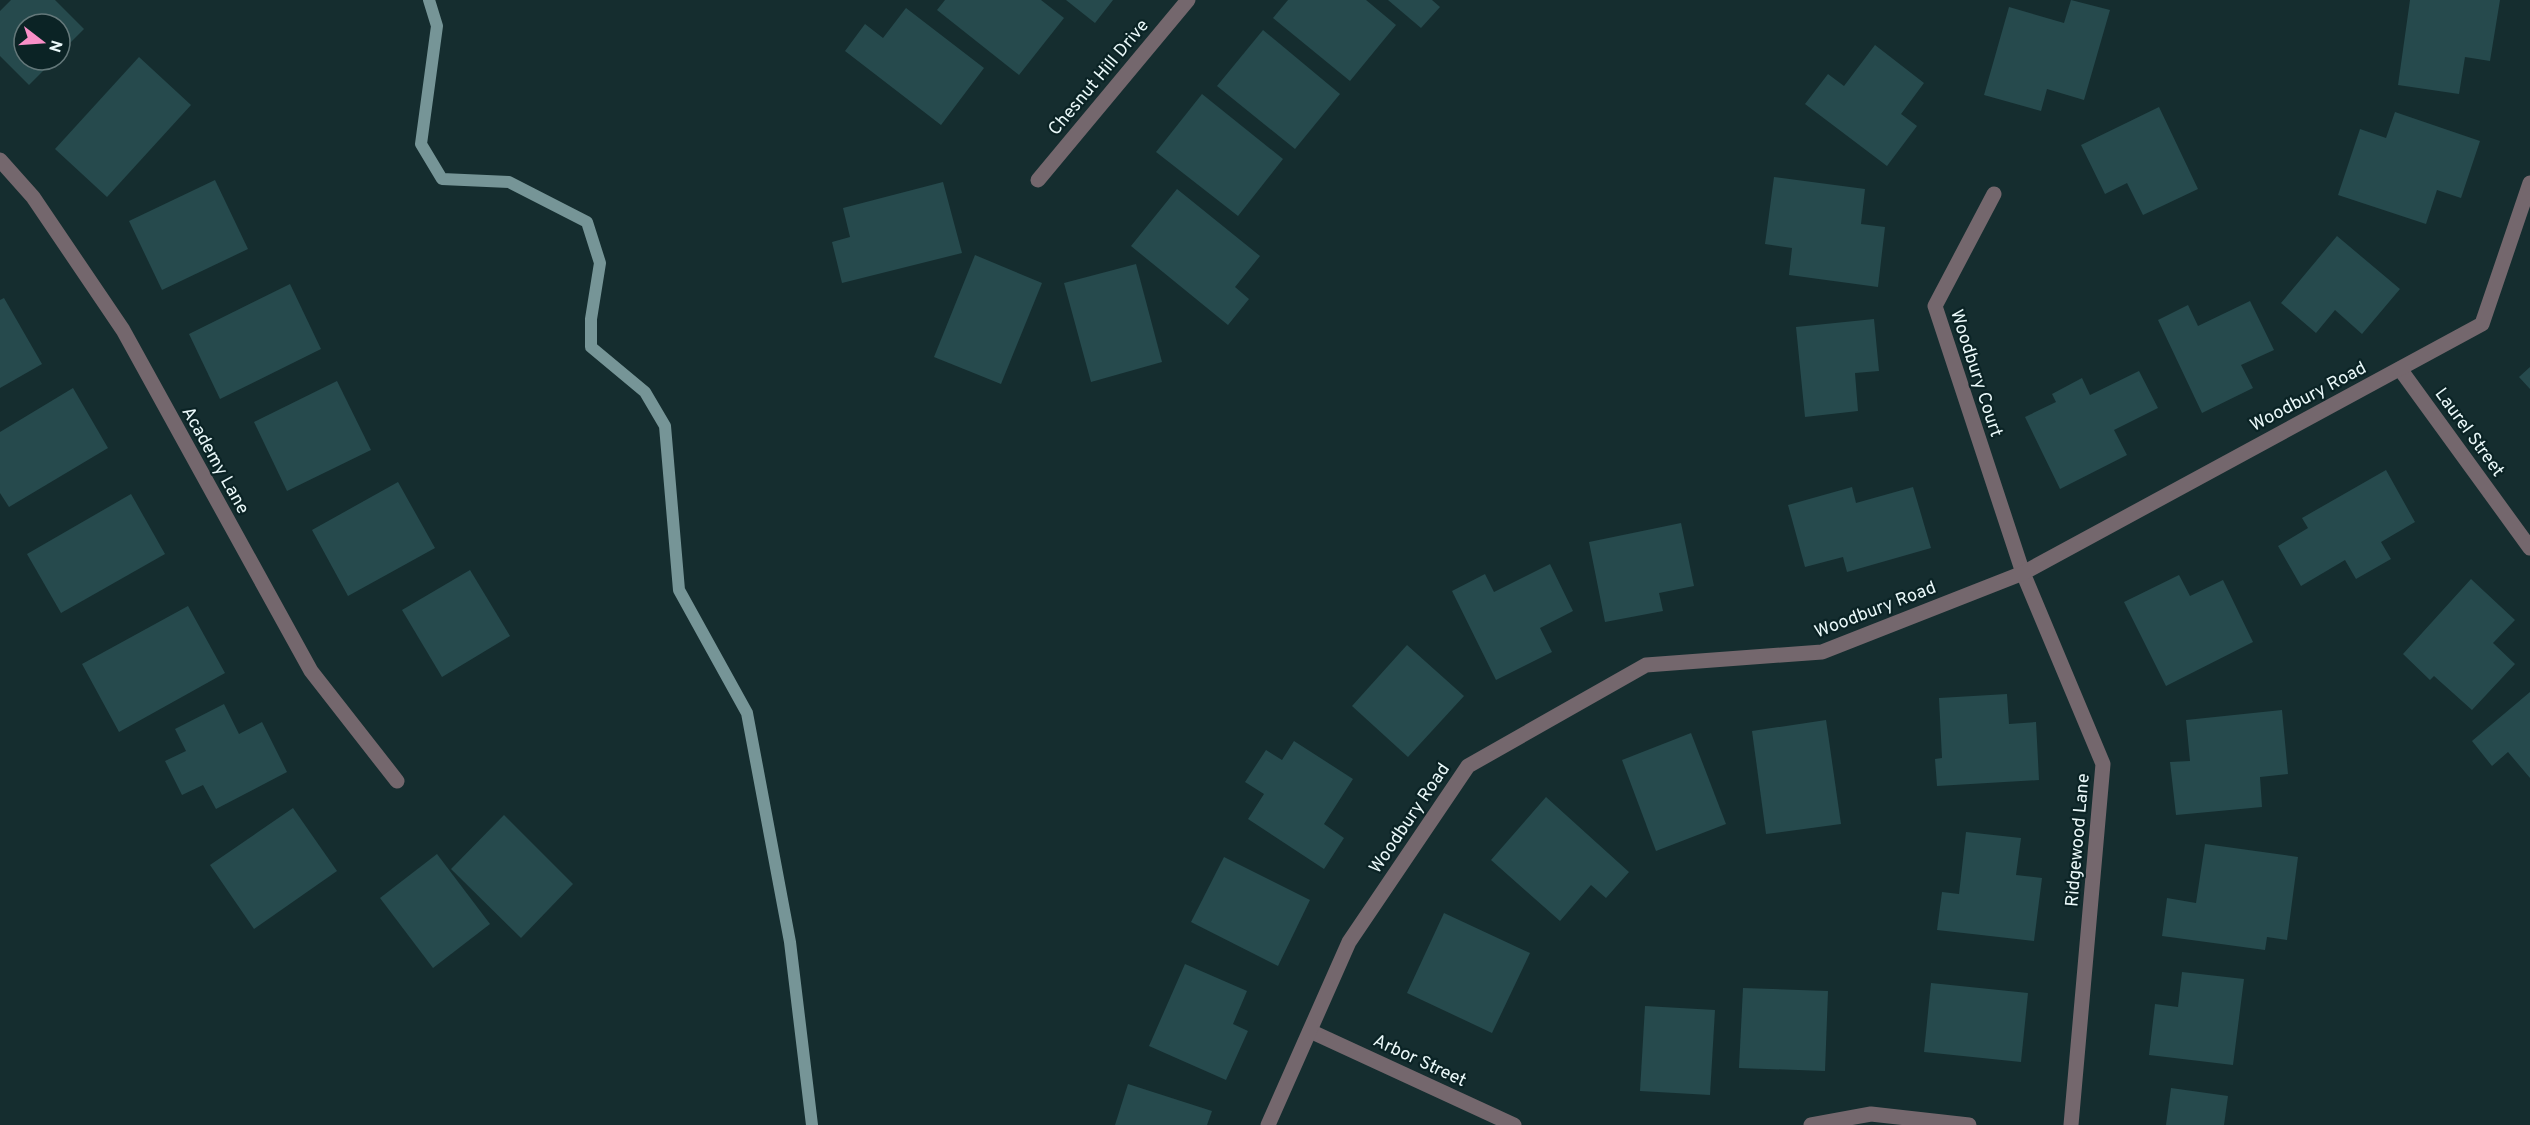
<svg xmlns="http://www.w3.org/2000/svg" width="2530" height="1125" viewBox="0 0 2530 1125" font-family="Overpass,sans-serif">
	<style>
		.lines { fill: none; stroke-linecap: round; stroke-linejoin: round }
		.stream { stroke: #769597; stroke-width: 12 }
		.building { fill: #264a4d }
		.minor { stroke: #74676d; stroke-width: 15 }
		.labels { text-anchor: middle; stroke-width: 4.5; stroke-linejoin: round; paint-order: stroke }
		.street-label { font-size: 18px; fill: #eaf8f9; stroke: #0b2325 }
	</style>
	<rect width="100%" height="100%" fill="#152d2f"/>
	<g class="lines">
		<polyline class="stream" points="429,0 437,26 421,144 442,179 509,182 587,222 600,263 591,319 591,347 645,392 665,426 679,590 747,713 790,942 812,1125"/>
	</g>
	<g class="building">
		<polygon points="11,0 55,0 84,29 60,53 60,24 24,24 24,60 54,60 29,85 0,56 0,11"/>
		<polygon points="945,0 1041,0 1064,18 1019,75 937,10"/>
		<polygon points="1066,0 1113,0 1095,23"/>
		<polygon points="1288,0 1366,0 1396,25 1350,81 1273,18"/>
		<polygon points="1388,0 1432,0 1440,7 1421,28"/>
		<polygon points="2071,0 2110,10 2084,100 2047,89 2041,111 1984,95 2009,7 2064,23"/>
		<polygon points="2410,0 2500,0 2490,61 2465,57 2459,94 2398,85"/>
		<polygon points="906,8 984,68 941,125 845,51 865,24 883,38"/>
		<polygon points="1263,30 1340,94 1295,149 1217,86"/>
		<polygon points="1875,45 1924,83 1901,114 1917,126 1887,166 1805,104 1828,74 1844,86"/>
		<polygon points="139,57 191,105 107,197 55,149"/>
		<polygon points="1202,94 1283,159 1238,216 1156,152"/>
		<polygon points="2159,107 2198,189 2143,215 2127,183 2105,194 2081,145"/>
		<polygon points="2395,112 2480,141 2461,198 2437,190 2426,224 2338,195 2360,129 2386,138"/>
		<polygon points="1774,177 1865,189 1861,224 1885,227 1878,287 1789,275 1792,248 1765,244"/>
		<polygon points="215,180 248,249 162,290 129,221"/>
		<polygon points="943,182 962,253 842,283 832,242 850,237 843,208"/>
		<polygon points="1177,189 1260,256 1235,287 1249,299 1228,325 1131,246"/>
		<polygon points="2337,236 2400,289 2362,334 2335,310 2316,333 2281,303"/>
		<polygon points="975,255 1042,283 1001,384 934,357"/>
		<polygon points="1136,264 1162,362 1091,382 1064,283"/>
		<polygon points="290,284 321,349 220,399 189,334"/>
		<polygon points="4,298 42,364 0,388 0,300"/>
		<polygon points="2250,301 2274,350 2241,365 2253,388 2202,413 2158,320 2188,305 2198,326"/>
		<polygon points="1874,319 1879,371 1855,373 1858,411 1805,417 1796,327"/>
		<polygon points="2530,367 2530,389 2519,377"/>
		<polygon points="2139,371 2158,408 2114,430 2127,455 2060,489 2025,417 2056,402 2052,394 2082,378 2090,395"/>
		<polygon points="337,381 371,450 287,491 254,422"/>
		<polygon points="73,388 108,448 9,507 0,493 0,432"/>
		<polygon points="2386,470 2415,522 2381,542 2391,559 2356,579 2345,560 2301,586 2278,546 2308,528 2302,518"/>
		<polygon points="398,482 435,548 348,596 312,530"/>
		<polygon points="1852,487 1856,503 1913,487 1931,548 1847,572 1843,557 1805,567 1788,505"/>
		<polygon points="131,494 165,554 61,613 27,554"/>
		<polygon points="1681,523 1694,586 1659,593 1663,611 1605,622 1589,542"/>
		<polygon points="1550,564 1573,611 1540,628 1552,652 1496,680 1452,591 1485,574 1494,592"/>
		<polygon points="470,570 510,636 442,677 402,610"/>
		<polygon points="2179,575 2190,596 2223,580 2253,642 2166,686 2124,602"/>
		<polygon points="2471,579 2515,620 2493,643 2515,664 2472,710 2434,676 2430,680 2403,654"/>
		<polygon points="188,606 225,673 119,732 82,664"/>
		<polygon points="1407,645 1464,696 1408,757 1352,706"/>
		<polygon points="2530,692 2530,778 2508,752 2492,766 2472,741"/>
		<polygon points="2007,694 2009,724 2036,722 2039,780 1937,786 1935,759 1942,758 1939,698"/>
		<polygon points="224,704 239,734 262,722 287,772 216,809 203,785 182,795 165,761 186,751 175,729"/>
		<polygon points="2282,710 2288,774 2260,777 2262,807 2176,815 2170,762 2190,761 2186,720"/>
		<polygon points="1826,720 1841,824 1766,834 1752,731"/>
		<polygon points="1691,733 1726,824 1656,851 1622,760"/>
		<polygon points="1294,741 1353,779 1324,824 1344,838 1324,869 1248,819 1264,794 1245,782 1266,750 1282,760"/>
		<polygon points="1546,797 1629,872 1606,898 1591,885 1560,921 1491,860"/>
		<polygon points="293,808 337,871 254,929 210,865"/>
		<polygon points="504,815 573,884 521,938 451,869"/>
		<polygon points="1966,832 2021,838 2016,875 2042,878 2034,941 1937,930 1942,892 1959,894"/>
		<polygon points="2205,844 2298,857 2287,940 2267,937 2265,950 2162,936 2167,898 2196,903"/>
		<polygon points="437,854 490,924 433,968 380,898"/>
		<polygon points="1224,857 1310,900 1278,966 1191,922"/>
		<polygon points="1444,913 1530,953 1492,1033 1407,993"/>
		<polygon points="1185,964 1247,991 1233,1024 1248,1031 1226,1080 1149,1046"/>
		<polygon points="2182,972 2244,979 2233,1065 2149,1055 2155,1004 2178,1007"/>
		<polygon points="1931,983 2028,993 2021,1062 1924,1052"/>
		<polygon points="1743,988 1828,991 1825,1071 1739,1068"/>
		<polygon points="1645,1006 1715,1010 1710,1095 1640,1091"/>
		<polygon points="1128,1084 1212,1111 1207,1125 1115,1125"/>
		<polygon points="2171,1088 2228,1096 2224,1125 2166,1125"/>
	</g>
	<g class="lines">
		<g class="minor">
			<polyline points="0,160 33,197 123,330 311,671 397,781"/>
			<polyline points="1038,180 1188,0"/>
			<polyline points="1994,194 1935,306 2023,573 2103,764 2071,1125"/>
			<polyline points="2400,369 2530,548"/>
			<polyline points="1310,1031 1514,1125"/>
			<polyline points="1268,1125 1349,942 1468,766 1646,665 1822,652 2023,573 2482,324 2530,183"/>
			<polyline points="1811,1125 1871,1114 1969,1125"/>
		</g>
	</g>
	<g class="labels">
		<g class="street-label">
			<text transform="translate(1098 77) rotate(-50)" y="6">Chesnut Hill Drive</text>
			<text transform="translate(1977 373) rotate(72)" y="6">Woodbury Court</text>
			<text transform="translate(2308 396) rotate(-28)" y="6">Woodbury Road</text>
			<text transform="translate(2470 432) rotate(54)" y="6">Laurel Street</text>
			<text transform="translate(216 460) rotate(61)" y="6">Academy Lane</text>
			<text transform="translate(1875 609) rotate(-21)" y="6">Woodbury Road</text>
			<text transform="translate(1409 818) rotate(-56)" y="6">Woodbury Road</text>
			<text transform="translate(2077 840) rotate(-85)" y="6">Ridgewood Lane</text>
			<text transform="translate(1420 1060) rotate(25)" y="6">Arbor Street</text>
		</g>
	</g>
	<g transform="translate(42 42) rotate(107)"><circle r="28" fill="#0b2325" stroke="#64787a" stroke-width="1.5"/>
	<path d="M0-4.5L10 22L0 15L-10 22Z" fill="#fa8fc8"/>
	<text y="-9" font-size="16" font-weight="bold" text-anchor="middle" fill="#eaf8f9">N</text>
	</g>
</svg>
